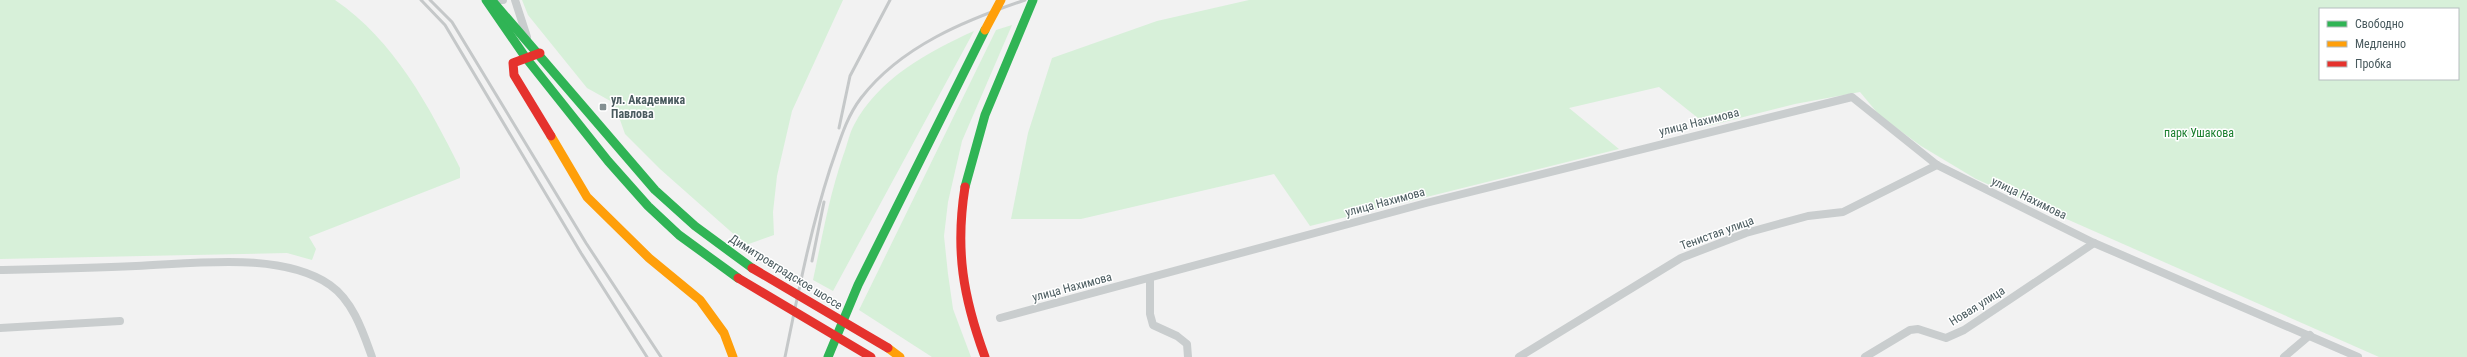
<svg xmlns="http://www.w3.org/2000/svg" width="2467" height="357" viewBox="0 0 2467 357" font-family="'Roboto Condensed',sans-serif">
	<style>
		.green { fill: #d7f0d9; fill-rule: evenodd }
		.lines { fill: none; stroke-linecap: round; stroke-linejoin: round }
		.street { stroke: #c9cdce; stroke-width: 8 }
		.fast { stroke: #30b455; stroke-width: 9 }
		.slow { stroke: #ff9f0a; stroke-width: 9 }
		.jam { stroke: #e5322d; stroke-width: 9 }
		.rail { stroke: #c5c8c9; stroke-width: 3 }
		.slow-bridge { stroke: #ff9f0a; stroke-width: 9 }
		.jam-bridge { stroke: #e5322d; stroke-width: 9 }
		.poi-dot { fill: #848f92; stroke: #fff; stroke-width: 1.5 }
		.labels { text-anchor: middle; stroke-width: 3; stroke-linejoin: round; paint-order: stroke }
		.poi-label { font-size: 12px; font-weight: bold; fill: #495a5e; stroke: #fff; text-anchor: start }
		.street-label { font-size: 12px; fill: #495a5e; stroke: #fff }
		.park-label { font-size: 12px; fill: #1a7f2e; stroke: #fff }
	</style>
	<rect width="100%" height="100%" fill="#f2f2f2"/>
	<g class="green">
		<path d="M0,0H335C394,40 429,106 460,168V178L309,237L316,249L312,260L287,253L0,259Z"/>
		<polygon points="522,0 843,0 792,111 777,176 773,212 774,235 746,245 660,169 625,134 614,103 587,88 528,15"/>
		<path d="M1249,0H2467V357H2379L1976,179L1921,146L1880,116L1860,92L1795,104L1708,126L1659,87L1569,108L1619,149L1310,226L1274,174L1081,219H1011L1028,133L1052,58L1157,21ZM2320,9H2458V79H2320Z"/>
		<polygon points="1012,25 962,141 948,202 944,236 948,274 953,309 971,357 932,357 859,310 996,30"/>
		<path d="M974,31L833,291L813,280C822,238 829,197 843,156C847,146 849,134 854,125C878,79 929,51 974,31Z"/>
	</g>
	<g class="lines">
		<g class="street">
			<polyline points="495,0 503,0"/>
			<polyline points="515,0 527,37"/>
			<path d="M0,270C45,269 91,268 136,266C193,264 281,251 330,285C353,301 363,332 372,357"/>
			<polyline points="1150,279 1150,314 1153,325 1177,336 1187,344 1188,357"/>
			<polyline points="1000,318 1426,203 1852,97 1937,165 2094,243 2358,357"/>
			<polyline points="0,328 120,321"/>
			<polyline points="1519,357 1681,258 1746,233 1808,216 1843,212 1937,165"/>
			<polyline points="1865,357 1910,330 1918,329 1946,338 1964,330 2094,243"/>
			<polyline points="2284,357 2310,335"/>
		</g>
		<g class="fast">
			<polyline points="486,0 526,58 608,161 648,206 679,235 738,278"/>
			<polyline points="494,3 655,190 695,226 752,268"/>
			<polyline points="965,187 985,115 1033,0"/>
			<polyline points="828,357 858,285 985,30"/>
		</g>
		<g class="slow">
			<polyline points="551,136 587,197 649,258 700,300 724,333 733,357"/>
			<polyline points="888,348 900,357"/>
		</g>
		<g class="jam">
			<polyline points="540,53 513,63 514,75 551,136"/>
			<path d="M965,187C955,250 963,297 985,357"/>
		</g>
		<g class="rail">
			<polyline points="421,0 445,25 581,253 647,357"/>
			<polyline points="430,0 452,22 586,243 661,357"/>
			<polyline points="839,128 850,76 890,0"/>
			<polyline points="812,261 824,202"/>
			<path d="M785,357C798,294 810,231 830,169C839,144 845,119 861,98C901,46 966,20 1025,0"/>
		</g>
		<polyline class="slow-bridge" points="985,30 1001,0"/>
		<g class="jam-bridge">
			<polyline points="752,268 888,348"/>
			<polyline points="738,278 871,357"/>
		</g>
	</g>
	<rect class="poi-dot" x="599" y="103" width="8" height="8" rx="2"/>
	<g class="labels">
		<g class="poi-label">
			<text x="611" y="104">ул. Академика<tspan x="611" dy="14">Павлова</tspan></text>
		</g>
		<g class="street-label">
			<text transform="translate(1699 122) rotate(-14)" y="4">улица Нахимова</text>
			<text transform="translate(2029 198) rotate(26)" y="4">улица Нахимова</text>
			<text transform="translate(1385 202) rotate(-15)" y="4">улица Нахимова</text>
			<text transform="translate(1717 233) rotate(-20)" y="4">Тенистая улица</text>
			<text transform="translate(786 272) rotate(32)" y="4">Димитровградское шоссе</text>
			<text transform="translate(1072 287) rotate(-15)" y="4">улица Нахимова</text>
			<text transform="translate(1977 306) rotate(-32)" y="4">Новая улица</text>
		</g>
		<g class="park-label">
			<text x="2199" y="137">парк Ушакова</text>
		</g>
	</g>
	<rect x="2319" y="8" width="140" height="72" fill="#ffffff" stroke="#b6bdbf"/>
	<rect x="2327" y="21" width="20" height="6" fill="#30b455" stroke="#b6bdbf"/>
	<text x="2355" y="28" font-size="12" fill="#495a5e">Свободно</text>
	<rect x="2327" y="41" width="20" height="6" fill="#ff9f0a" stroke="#b6bdbf"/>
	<text x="2355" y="48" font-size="12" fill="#495a5e">Медленно</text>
	<rect x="2327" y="61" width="20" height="6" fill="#e5322d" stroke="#b6bdbf"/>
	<text x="2355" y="68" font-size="12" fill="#495a5e">Пробка</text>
</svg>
